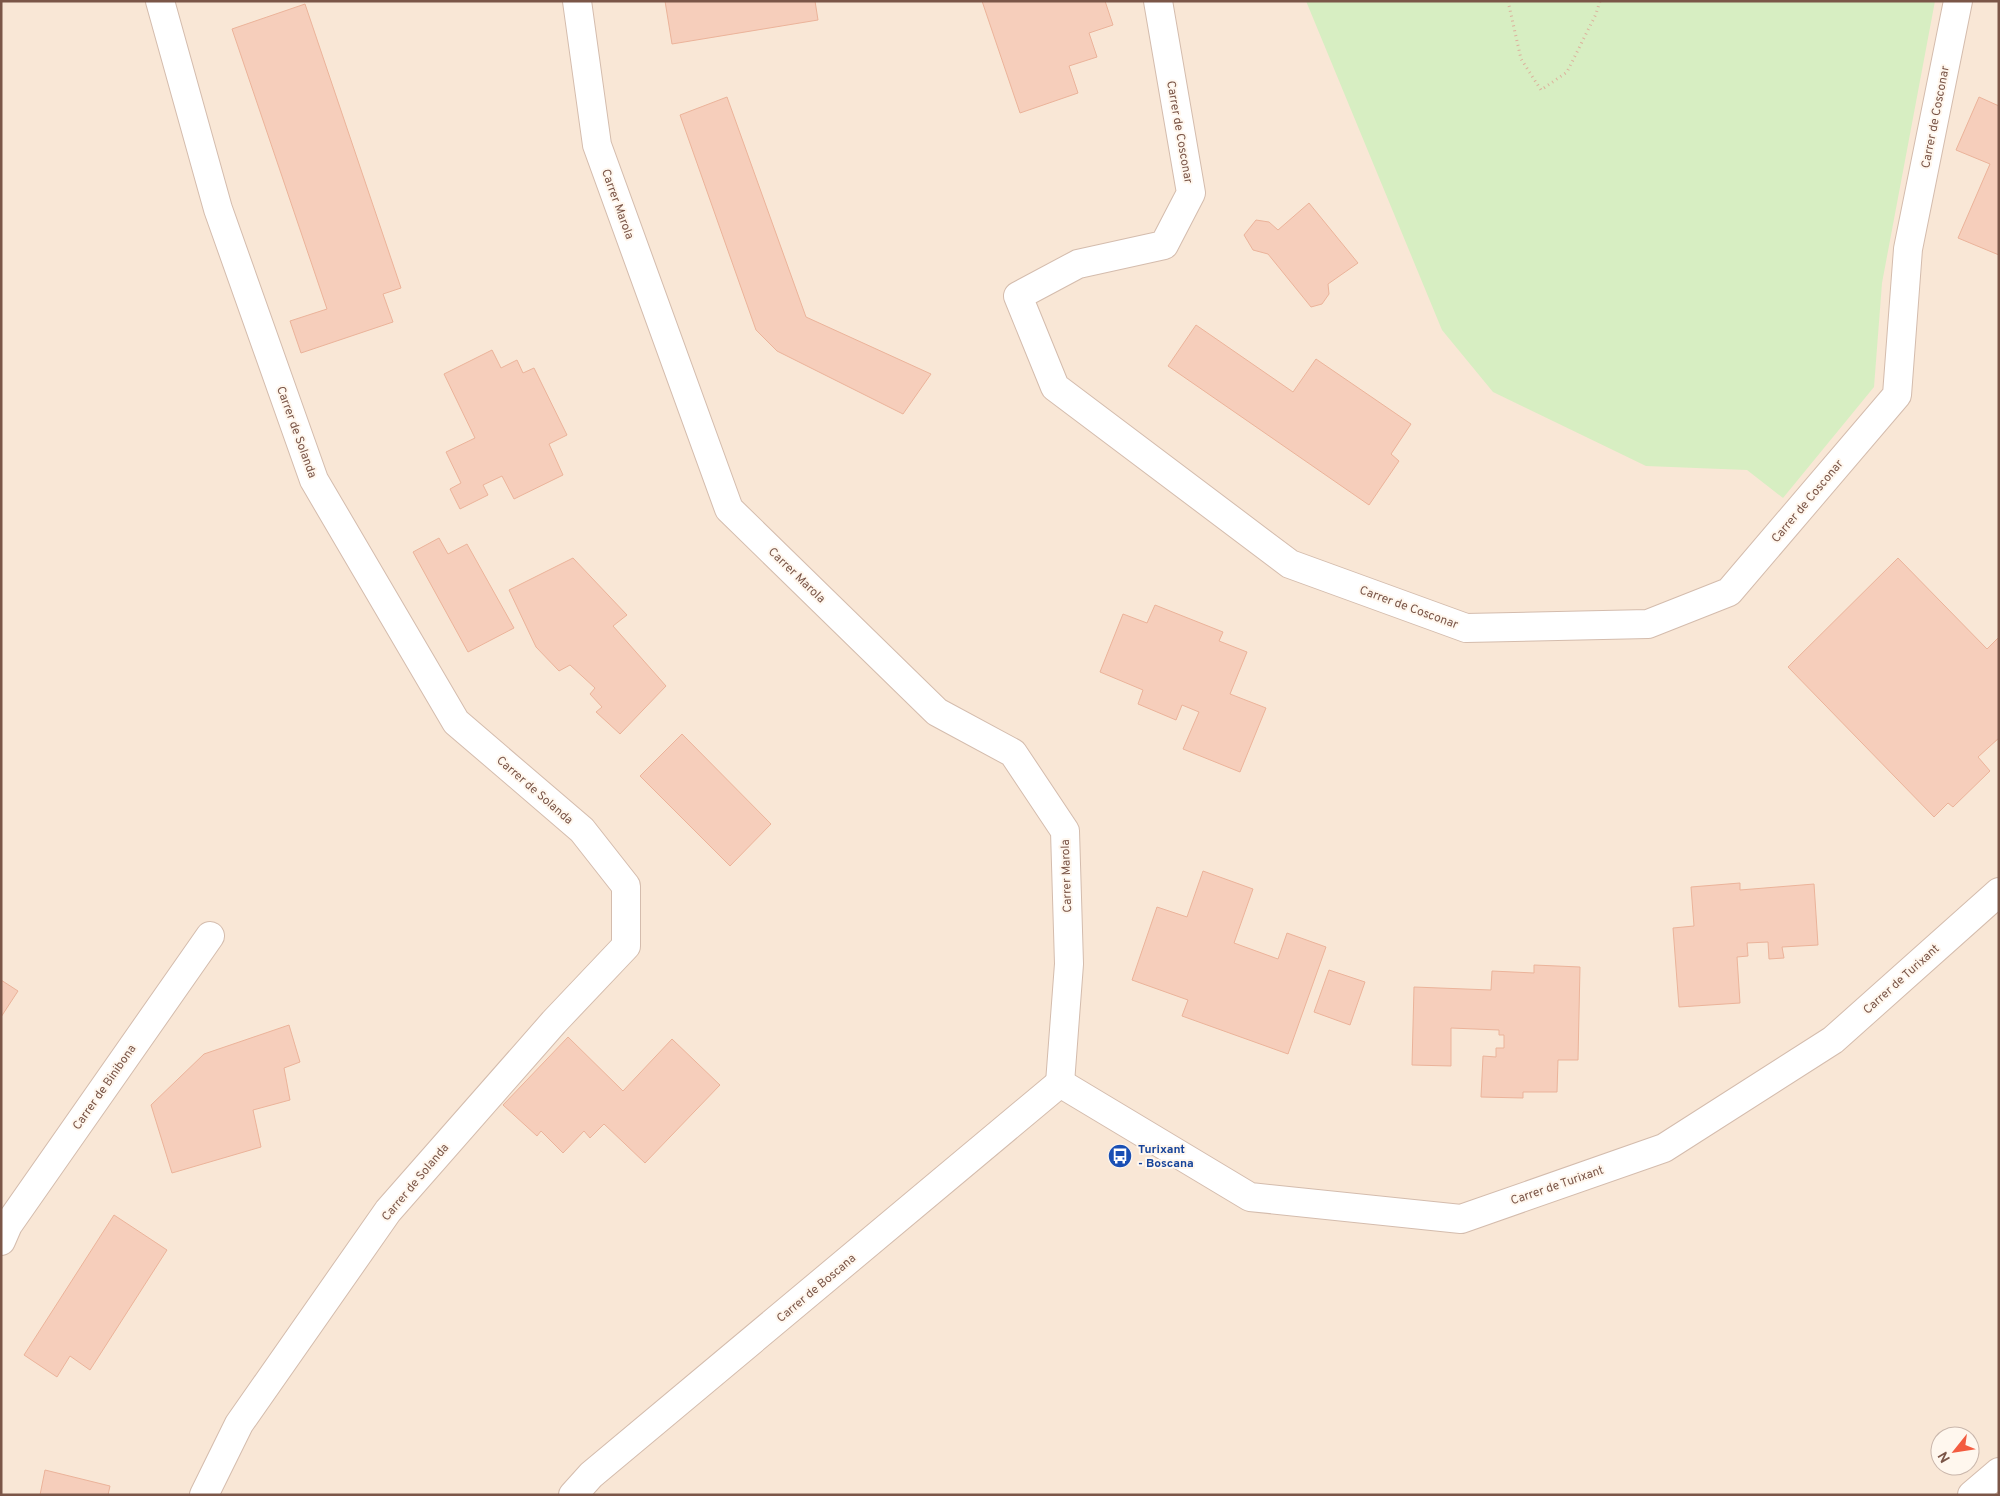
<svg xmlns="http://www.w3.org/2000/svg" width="2000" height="1496" viewBox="0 0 2000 1496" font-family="Overpass,sans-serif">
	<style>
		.residential { fill: #f9e7d6; fill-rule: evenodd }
		.green { fill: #d7eec2 }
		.building { fill: #f6cebb; stroke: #ebb39a }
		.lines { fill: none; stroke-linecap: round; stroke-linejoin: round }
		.minor-casing { stroke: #d4bcad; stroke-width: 30 }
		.path { stroke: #dcb19d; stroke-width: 3; stroke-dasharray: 1 4; stroke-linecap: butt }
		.minor { stroke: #fff; stroke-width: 28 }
		.labels { text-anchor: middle; stroke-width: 4; stroke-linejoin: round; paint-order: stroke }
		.street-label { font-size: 12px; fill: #7b5648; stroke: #fff7ee }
		.transit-label { font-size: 12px; font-weight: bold; fill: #164399; stroke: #fff7ee; text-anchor: start }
	</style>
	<rect width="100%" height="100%" fill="#fef3e6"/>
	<path class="residential" d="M1,1H1999V1495H1ZM1940,1436H1970V1466H1940Z"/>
	<polygon class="green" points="1306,1 1935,1 1882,283 1874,387 1783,498 1747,470 1646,466 1493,392 1442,330"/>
	<g class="building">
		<polygon points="665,1 815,1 818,20 672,44"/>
		<polygon points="982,1 1105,1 1113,25 1089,33 1097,57 1069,66 1078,93 1020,113"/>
		<polygon points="305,4 401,288 383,294 393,322 301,353 290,321 327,309 232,29"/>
		<polygon points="727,97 806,317 931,374 903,414 777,351 756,330 680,115"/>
		<polygon points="1979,97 1999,106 1999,255 1958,238 1990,164 1956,150"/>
		<polygon points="1309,203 1358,263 1328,284 1329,294 1322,304 1311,307 1268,254 1253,250 1244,235 1256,220 1269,222 1278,230"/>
		<polygon points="1196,325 1293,392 1316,359 1411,424 1391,454 1399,461 1369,505 1168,366"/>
		<polygon points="492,350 501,368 517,360 523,373 534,368 567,435 549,444 563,475 514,499 502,476 483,485 488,495 460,509 450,489 461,483 446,452 475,438 444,374"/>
		<polygon points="439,538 448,554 467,544 514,628 468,652 413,552"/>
		<polygon points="573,558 627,615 613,626 666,686 620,734 596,712 602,707 590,694 595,688 570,665 559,671 536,647 509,590"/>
		<polygon points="1898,558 1987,649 1999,637 1999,738 1978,757 1990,771 1953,807 1948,803 1934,817 1788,667"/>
		<polygon points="1155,605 1223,632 1219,641 1247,652 1230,694 1266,708 1240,772 1183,749 1199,712 1182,705 1176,720 1138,704 1143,690 1100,672 1123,614 1147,623"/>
		<polygon points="682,734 771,824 730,866 640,776"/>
		<polygon points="1203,871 1253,889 1234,943 1278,959 1287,933 1326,947 1288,1054 1182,1016 1188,1000 1132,980 1157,907 1187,917"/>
		<polygon points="1740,883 1740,890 1814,884 1818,945 1782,947 1784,958 1769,959 1768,942 1747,943 1748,956 1737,957 1740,1003 1679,1007 1673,928 1694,926 1691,887"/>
		<polygon points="1534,965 1580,967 1578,1060 1558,1060 1557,1092 1523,1092 1523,1098 1481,1097 1483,1056 1496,1057 1496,1048 1504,1048 1504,1035 1499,1035 1499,1030 1451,1028 1451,1066 1412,1065 1414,987 1491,990 1492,971 1534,973"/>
		<polygon points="1329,970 1365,982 1350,1025 1314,1012"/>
		<polygon points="1,980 18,991 1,1017"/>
		<polygon points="289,1025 300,1062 284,1068 290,1100 253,1110 261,1147 172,1173 151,1105 204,1054"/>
		<polygon points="568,1037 623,1091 672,1039 720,1085 645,1163 604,1124 590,1138 584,1131 563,1153 541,1131 537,1136 503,1105"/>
		<polygon points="114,1215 167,1250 90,1370 70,1356 57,1377 24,1355"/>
		<polygon points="45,1470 110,1486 108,1495 40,1495"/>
	</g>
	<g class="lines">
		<g class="minor-casing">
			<g id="minor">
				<polyline points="160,1 218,209 314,480 456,722 582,830 626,886 626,946 554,1022 388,1211 239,1424 204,1495"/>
				<polyline points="577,1 597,145 729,509 937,712 1013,753 1065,831 1069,964 1060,1083"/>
				<polyline points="1158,1 1191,193 1164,245 1078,264 1018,296 1055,387 1290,564 1466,628 1648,624 1729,592 1897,395 1908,249 1958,1"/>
				<polyline points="1060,1083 1250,1197 1461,1219 1664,1148 1833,1040 1999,892"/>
				<polyline points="1,1241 8,1225 210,936"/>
				<polyline points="573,1495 591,1475 1060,1083"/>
				<polyline points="1972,1495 1999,1472"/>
			</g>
		</g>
		<polyline class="path" points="1508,1 1521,59 1541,90 1567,72 1596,14 1600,1"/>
		<use href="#minor" class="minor"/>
	</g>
	<defs>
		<g id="bus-disc" transform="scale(1.25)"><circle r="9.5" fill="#1a4fb4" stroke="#fff7ee"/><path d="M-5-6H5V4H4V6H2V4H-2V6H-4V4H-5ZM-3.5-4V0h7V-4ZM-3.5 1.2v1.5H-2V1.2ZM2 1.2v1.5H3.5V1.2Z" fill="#fff"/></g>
	</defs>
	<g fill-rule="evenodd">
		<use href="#bus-disc" x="1120" y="1156"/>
	</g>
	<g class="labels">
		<g class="street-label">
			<text transform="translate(1935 117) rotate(-79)" y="4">Carrer de Cosconar</text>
			<text transform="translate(1180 132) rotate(80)" y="4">Carrer de Cosconar</text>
			<text transform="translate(618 204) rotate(70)" y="4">Carrer Marola</text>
			<text transform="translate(297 432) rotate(70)" y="4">Carrer de Solanda</text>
			<text transform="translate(1807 501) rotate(-50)" y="4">Carrer de Cosconar</text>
			<text transform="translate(797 575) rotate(44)" y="4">Carrer Marola</text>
			<text transform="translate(1409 607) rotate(20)" y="4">Carrer de Cosconar</text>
			<text transform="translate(535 790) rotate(41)" y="4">Carrer de Solanda</text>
			<text transform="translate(1066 876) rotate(-92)" y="4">Carrer Marola</text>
			<text transform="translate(1901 979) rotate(-42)" y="4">Carrer de Turixant</text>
			<text transform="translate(104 1087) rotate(-55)" y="4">Carrer de Binibona</text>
			<text transform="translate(415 1182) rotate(-50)" y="4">Carrer de Solanda</text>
			<text transform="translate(1557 1185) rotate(-19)" y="4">Carrer de Turixant</text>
			<text transform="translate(816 1288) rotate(-40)" y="4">Carrer de Boscana</text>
		</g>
		<g class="transit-label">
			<text x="1138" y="1153">Turixant<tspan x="1138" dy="14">- Boscana</tspan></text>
		</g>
	</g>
	<rect width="2000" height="1496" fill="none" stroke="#7b5648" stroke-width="5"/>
	<g transform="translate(1955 1451) rotate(240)"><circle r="24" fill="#fff7ee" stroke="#cab7ac"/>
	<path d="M0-4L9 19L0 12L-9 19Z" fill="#f35c40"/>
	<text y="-8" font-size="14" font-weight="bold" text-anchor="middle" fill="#7b5648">N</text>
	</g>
</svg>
